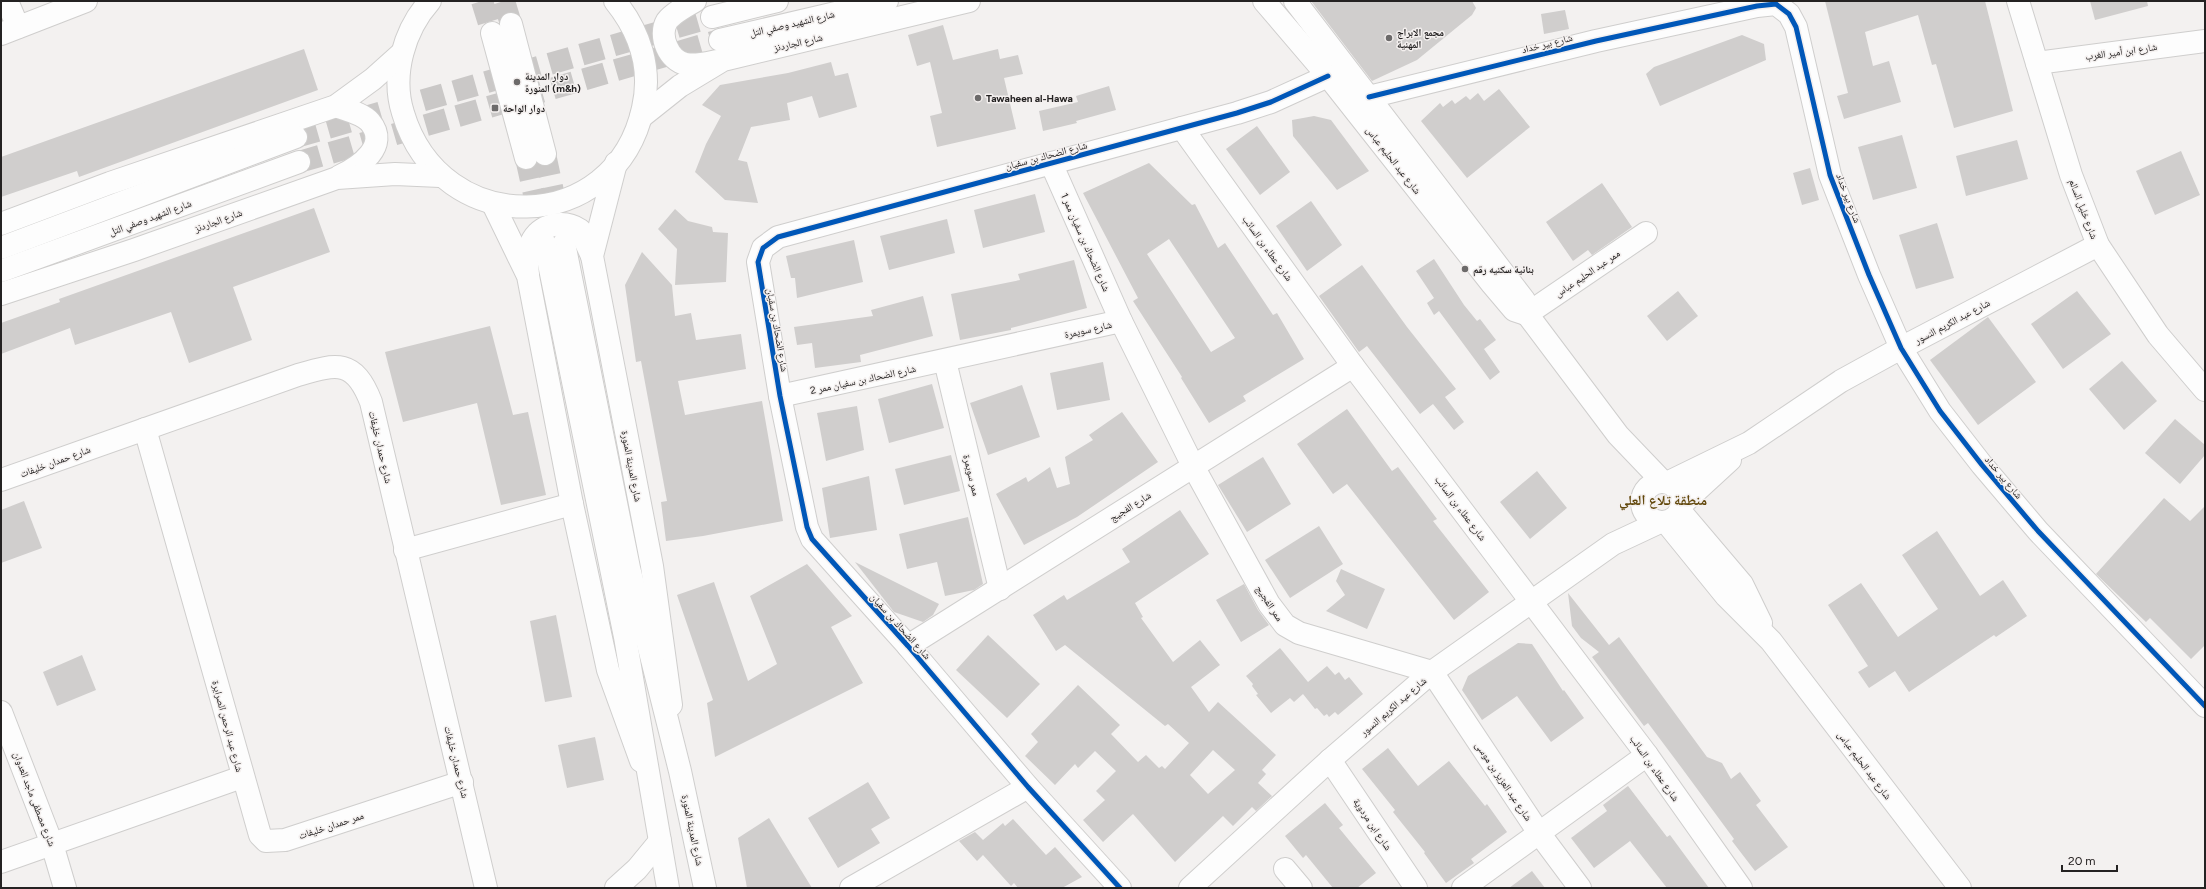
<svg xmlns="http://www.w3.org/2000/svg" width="2206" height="889" viewBox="0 0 2206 889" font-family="Figtree,'Noto Naskh Arabic',sans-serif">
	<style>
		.building { fill: #d0cecd; fill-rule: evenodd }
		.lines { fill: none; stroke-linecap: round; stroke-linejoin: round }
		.major-tunnel { stroke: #cac8c7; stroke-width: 22; stroke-dasharray: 22 11; stroke-linecap: butt }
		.minor-casing { stroke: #cfcecd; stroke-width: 24 }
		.major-casing { stroke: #cfcecd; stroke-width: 24 }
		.minor { stroke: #fdfdfd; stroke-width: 22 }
		.major { stroke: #fdfdfd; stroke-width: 22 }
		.cycleway-casing { stroke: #f4f0ef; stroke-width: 8 }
		.cycleway { stroke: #0057b8; stroke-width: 5 }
		.poi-dot { fill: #6c6a6a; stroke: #f4f0ef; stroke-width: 1.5 }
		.labels { text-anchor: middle; stroke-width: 3; stroke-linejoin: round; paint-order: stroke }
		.street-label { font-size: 10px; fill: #242222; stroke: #f4f0ef }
		.poi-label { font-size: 10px; font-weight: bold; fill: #242222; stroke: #f4f0ef; text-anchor: start }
		.district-label { font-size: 14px; font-weight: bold; fill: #61470b; stroke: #f4f0ef }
	</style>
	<rect width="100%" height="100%" fill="#f3f1f0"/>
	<g class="building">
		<polygon points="1311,1 1472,1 1476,8 1472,15 1417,60 1372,81"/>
		<polygon points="1825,1 1985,1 2013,111 1954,128 1936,64 1932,65 1918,15 1865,32 1873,66 1889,61 1901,102 1844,119 1837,96 1848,93"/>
		<polygon points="2090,1 2147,1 2148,6 2095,20"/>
		<polygon points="1565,10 1569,29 1544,34 1541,14"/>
		<polygon points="943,25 953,60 998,49 1000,59 1018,55 1023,74 1004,78 1016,129 937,147 930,116 942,113 930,62 917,66 908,35"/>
		<polygon points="1742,35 1764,44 1766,60 1660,106 1646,74 1654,67"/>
		<polygon points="304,49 318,90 79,177 77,171 1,197 1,157"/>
		<polygon points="831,62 835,76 848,73 857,107 819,118 812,96 787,103 790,120 751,127 738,160 747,162 758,203 725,200 695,172 706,144 721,116 702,105 720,85 788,73"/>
		<polygon points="1109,86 1116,110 1076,121 1077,123 1043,131 1039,111 1078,102 1076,96"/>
		<polygon points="1499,89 1530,127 1467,178 1421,121 1440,103 1443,107 1452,100 1455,104 1466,96 1470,100 1478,93 1484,101"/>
		<polygon points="1314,116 1331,120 1369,171 1337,190 1293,136 1292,120"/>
		<polygon points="1257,126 1290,172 1260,195 1226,149"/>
		<polygon points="1902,135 1917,188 1873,200 1858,147"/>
		<polygon points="2017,140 2028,179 1966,196 1956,156"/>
		<polygon points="2181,151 2200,195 2155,215 2136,171"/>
		<path d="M1149,163L1192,205L1195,204L1218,248L1225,243L1273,315L1277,313L1304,359L1243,396L1246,401L1209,423L1181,378L1182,377L1133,301L1138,298L1083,193ZM1169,239L1235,338L1211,352L1147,254Z"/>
		<polygon points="1810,168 1819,200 1802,205 1793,173"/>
		<polygon points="1602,183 1632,227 1592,255 1588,250 1573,261 1546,222"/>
		<polygon points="1035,194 1045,232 983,248 974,210"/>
		<polygon points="1311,201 1342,245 1307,271 1276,226"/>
		<polygon points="314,208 330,252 233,287 252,340 189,363 171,312 75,345 70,328 1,354 1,323 60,302 59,299"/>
		<polygon points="675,209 688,221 712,227 713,232 728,233 726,282 675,285 677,249 658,229"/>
		<polygon points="947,219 955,253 889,270 880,236"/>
		<polygon points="1937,223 1954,278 1916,289 1899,235"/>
		<polygon points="854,240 863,282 797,298 795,278 791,278 786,256"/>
		<polygon points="642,252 672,285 675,316 691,313 696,340 741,334 746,369 678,381 685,415 762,401 783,521 703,536 666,541 661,502 667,501 641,361 636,362 625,285"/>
		<polygon points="1434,259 1464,305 1477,321 1480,319 1496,340 1484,349 1500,372 1490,380 1439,311 1434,315 1427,303 1434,298 1416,271"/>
		<polygon points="1074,260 1087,308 1011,328 1011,330 960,340 951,294 1020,280 1018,274"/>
		<polygon points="1362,265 1407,327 1456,389 1445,397 1464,422 1454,430 1433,404 1420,414 1367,346 1359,352 1319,296"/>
		<polygon points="1678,291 1698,316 1667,341 1647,316"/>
		<polygon points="2077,291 2111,334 2063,369 2031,324"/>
		<polygon points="923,296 933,336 860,355 861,362 815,368 812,343 797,345 794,327 873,316 871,310"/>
		<polygon points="1988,317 2036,382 1978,425 1930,360"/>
		<polygon points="490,326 513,415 528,412 546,495 501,505 477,403 403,422 385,352"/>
		<polygon points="2122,361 2157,401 2124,430 2089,389"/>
		<polygon points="1103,362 1110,400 1057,410 1050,373"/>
		<polygon points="932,384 944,428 889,443 878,399"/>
		<polygon points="1022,385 1040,437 988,455 970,403"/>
		<polygon points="857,406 864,450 826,461 817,413"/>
		<polygon points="1347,409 1392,471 1398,467 1437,519 1433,521 1489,592 1454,620 1347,484 1333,494 1297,444"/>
		<polygon points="1122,412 1158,462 1077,517 1024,545 996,494 1026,477 1028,482 1050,467 1057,488 1070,484 1065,457 1093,440 1089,435"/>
		<polygon points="2175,419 2205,445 2205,455 2180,484 2145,453"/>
		<polygon points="951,455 960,491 904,505 895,469"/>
		<polygon points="1263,457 1291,504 1247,532 1218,485"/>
		<polygon points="1537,471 1567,508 1530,539 1500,502"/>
		<polygon points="869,476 877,530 830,538 822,488"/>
		<polygon points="2164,498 2190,521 2205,506 2205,645 2191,659 2150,618 2146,622 2096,574"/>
		<polygon points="24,501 42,548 1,563 1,510"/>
		<path d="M1180,510L1209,554L1135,603L1143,617L1141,618L1173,662L1200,640L1220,665L1191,687L1209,712L1218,702L1276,755L1262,770L1266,774L1258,783L1272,796L1256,811L1252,807L1233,826L1223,816L1175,862L1133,814L1103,842L1083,820L1105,800L1096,791L1116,771L1095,751L1078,768L1075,764L1055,785L1025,756L1038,742L1031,734L1078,685L1120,725L1111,734L1138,762L1146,755L1159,768L1162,766L1165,769L1189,743L1168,724L1165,726L1065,645L1056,651L1033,615L1064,595L1067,600L1130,562L1122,549ZM1213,750L1235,770L1208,794L1190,775Z"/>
		<polygon points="968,517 983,584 974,590 945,596 937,562 907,569 899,534"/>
		<polygon points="1319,526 1343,564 1290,598 1265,560"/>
		<polygon points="1937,531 1980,596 2003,580 2027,616 1996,637 1994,635 1909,692 1895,671 1869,688 1858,672 1868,666 1828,605 1861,583 1898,637 1938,609 1902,555"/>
		<polygon points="855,562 939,604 933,615 923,622 894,612"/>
		<polygon points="807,564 852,616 831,627 863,683 715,757 707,703 713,700 677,595 714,582 748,681 777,664 750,596"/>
		<polygon points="1341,569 1385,589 1367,629 1326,611 1345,595 1336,581"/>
		<polygon points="1244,584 1258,610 1269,625 1241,642 1216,600"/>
		<polygon points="1568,593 1609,645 1619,637 1707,757 1722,763 1731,779 1740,772 1761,801 1756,805 1788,847 1755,871 1732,841 1734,839 1681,767 1648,723 1644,726 1592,657 1599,652 1581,638 1572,626"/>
		<polygon points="556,615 572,697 545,702 530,621"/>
		<polygon points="988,635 1040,684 1007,718 956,670"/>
		<polygon points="1518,643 1532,644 1563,691 1564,690 1584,718 1551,742 1517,696 1482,720 1462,690 1468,676"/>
		<polygon points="1280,648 1308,682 1327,666 1335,675 1339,672 1345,680 1349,677 1363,694 1338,715 1335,712 1329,717 1327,714 1324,716 1317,708 1315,709 1303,694 1294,702 1290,698 1271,713 1256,695 1258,694 1252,686 1253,684 1246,676"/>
		<polygon points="82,655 96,690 57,706 43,672"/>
		<polygon points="595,737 604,780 567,788 558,745"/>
		<polygon points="1388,748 1418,786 1449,761 1485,806 1487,804 1507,832 1471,859 1474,863 1446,883 1424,853 1425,852 1393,812 1395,810 1362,769"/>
		<polygon points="868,782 890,818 871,829 880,843 838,868 808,818"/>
		<polygon points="1628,786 1667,837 1670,835 1709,888 1667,888 1630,841 1594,868 1571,838 1607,811 1603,805"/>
		<polygon points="1325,803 1343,825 1339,828 1376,873 1357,888 1333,888 1306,855 1303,858 1285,836"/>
		<polygon points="769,818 812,888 747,888 738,838"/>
		<polygon points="1013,819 1046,855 1055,847 1082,877 1062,888 1018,888 1014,883 1011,886 983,855 977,861 959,841 975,832 983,840 1003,823 1005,826"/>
		<polygon points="1532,871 1545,888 1509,888"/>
	</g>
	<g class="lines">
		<g class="major-tunnel">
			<polyline points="482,1 492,33"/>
			<polyline points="504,1 511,24"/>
			<polyline points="296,137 712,17"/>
			<polyline points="545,154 564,243"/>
			<polyline points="526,158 545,244"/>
			<polyline points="299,162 720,40"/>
		</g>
		<g class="minor-casing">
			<g id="minor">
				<polyline points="7,1 18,27"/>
				<path d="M430,1C404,30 391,75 403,113C441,240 615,237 643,108C652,69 640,32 615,1"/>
				<path d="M695,1C686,6 673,13 667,21C658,36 669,61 686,64C695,66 707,63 717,61"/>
				<polyline points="1264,1 1328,76 1492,284 1514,310 1526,314"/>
				<polyline points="1295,1 1524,300 1527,314 1618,435 1662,481"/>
				<polyline points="2018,1 2071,175 2098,245 2158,335 2205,390"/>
				<polyline points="1,34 86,1"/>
				<polyline points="2037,63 2205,41"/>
				<polyline points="1369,97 1596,41 1757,6 1776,4 1789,14 1796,27 1830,175 1869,275 1901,348 1940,411 1982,465 2038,531 2205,706"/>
				<path d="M336,106C346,110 362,113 370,122C390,146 359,167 340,176"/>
				<polyline points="641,117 680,86 723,60 969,1"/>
				<polyline points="1182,128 1353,366 1647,755 1741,888"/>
				<polyline points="616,163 592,256 652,566 671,705"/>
				<polyline points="1051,163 1121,321"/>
				<polyline points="493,204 528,276 572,504 608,670 641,761"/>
				<polyline points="1,224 110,183 336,106 373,79 402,53"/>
				<path d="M528,275C527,265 526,252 531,243C540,224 563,219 580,230L592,256"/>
				<polyline points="1,294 134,250 337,178 395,174 440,176"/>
				<polyline points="1527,314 1646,233"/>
				<polyline points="945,361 1000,589"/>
				<polyline points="780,396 1121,321 1193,466 1269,604 1285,625 1299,633 1432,672 1539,833 1580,888"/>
				<polyline points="145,429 260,835 266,841 285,840 462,782"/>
				<path d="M1,480L298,375C336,364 354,358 371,402L486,888"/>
				<circle cx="1662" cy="502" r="20"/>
				<polyline points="1669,482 1749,443 1841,381 1901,348 2098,245"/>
				<polyline points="1682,504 1730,460"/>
				<polyline points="1680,511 1742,584 1761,623"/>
				<polyline points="1666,522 1726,596 1771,641 1960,888"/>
				<polyline points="405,550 572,504"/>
				<polyline points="908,646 1353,366"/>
				<polyline points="1,712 52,844 65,888"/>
				<polyline points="1330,760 1416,888"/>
				<polyline points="1,862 242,777"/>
				<polyline points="1285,869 1301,888"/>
				<polyline points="616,888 637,869 660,841"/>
				<polyline points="851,888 1028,787"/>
				<polyline points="1120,888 1028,787 908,646 812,539 807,527 780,396 758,262 763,248 778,237 1237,113 1271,102 1328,76"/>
				<polyline points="1190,888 1330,760 1432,672 1613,544 1660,522"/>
				<polyline points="1463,888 1647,755"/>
			</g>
		</g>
		<g class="major-casing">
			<g id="major">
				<polyline points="712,17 777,1"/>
				<polyline points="511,24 545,154"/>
				<polyline points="492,33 526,158"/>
				<polyline points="720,40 887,1"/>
				<polyline points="564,243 629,568 680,771 705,888"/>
				<polyline points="545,244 625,637 668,888"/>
				<polyline points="1,248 296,137"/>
				<polyline points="1,271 299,162"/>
			</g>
		</g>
		<use href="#minor" class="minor"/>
		<use href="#major" class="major"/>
		<g class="cycleway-casing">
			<g id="cycleway">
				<polyline points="1369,97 1596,41 1757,6 1776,4 1789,14 1796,27 1830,175 1869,275 1901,348 1940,411 1982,465 2038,531 2205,706"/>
				<polyline points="1120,888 1028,787 908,646 812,539 807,527 780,396 758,262 763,248 778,237 1237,113 1271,102 1328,76"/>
			</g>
		</g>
		<use href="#cycleway" class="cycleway"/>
	</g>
	<g class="poi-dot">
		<circle cx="1389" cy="38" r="4"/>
		<circle cx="517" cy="82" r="4"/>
		<circle cx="978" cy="98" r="4"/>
		<rect x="491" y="104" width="8" height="8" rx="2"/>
		<circle cx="1465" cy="269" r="4"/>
	</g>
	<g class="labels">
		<g class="street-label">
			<text transform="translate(792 23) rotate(-13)" y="4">شارع الشهيد وصفي التل</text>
			<text transform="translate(798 42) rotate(-13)" y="4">شارع الجاردنز</text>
			<text transform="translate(1547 43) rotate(-14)" y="4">شارع بير خداد</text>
			<text transform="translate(2121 51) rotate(-8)" y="4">شارع ابن أمير الغرب</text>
			<text transform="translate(1046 155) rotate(-15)" y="4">شارع الضحاك بن سفيان</text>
			<text transform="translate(1394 160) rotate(52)" y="4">شارع عبد الحليم عباس</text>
			<text transform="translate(1849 198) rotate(69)" y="4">شارع بير خداد</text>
			<text transform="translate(2084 209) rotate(69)" y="4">شارع خليل السالم</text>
			<text transform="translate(150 217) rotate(-20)" y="4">شارع الشهيد وصفي التل</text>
			<text transform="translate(218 220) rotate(-20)" y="4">شارع الجاردنز</text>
			<text transform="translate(1086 242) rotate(66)" y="4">شارع الضحاك بن سفيان ممر 1</text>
			<text transform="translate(1268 248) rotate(54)" y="4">شارع عطاء بن السائب</text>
			<text transform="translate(1587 273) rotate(-34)" y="4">ممر عبد الحليم عباس</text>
			<text transform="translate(1952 321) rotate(-28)" y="4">شارع عبد الكريم النسور</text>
			<text transform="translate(1088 329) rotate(-13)" y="4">شارع سويمرة</text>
			<text transform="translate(778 330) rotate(80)" y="4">شارع الضحاك بن سفيان</text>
			<text transform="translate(863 379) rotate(-12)" y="4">شارع الضحاك بن سفيان ممر 2</text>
			<text transform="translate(381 447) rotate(77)" y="4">شارع حمدان خليفات</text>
			<text transform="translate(55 461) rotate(-20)" y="4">شارع حمدان خليفات</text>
			<text transform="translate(632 466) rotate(79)" y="4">شارع المدينة المنورة</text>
			<text transform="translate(972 475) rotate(76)" y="4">ممر سويمرة</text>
			<text transform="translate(2004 477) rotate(50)" y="4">شارع بير خداد</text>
			<text transform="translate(1130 506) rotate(-32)" y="4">شارع الفجيج</text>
			<text transform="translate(1461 508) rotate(53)" y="4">شارع عطاء بن السائب</text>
			<text transform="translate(1270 603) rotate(57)" y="4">ممر الفجيج</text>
			<text transform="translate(901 626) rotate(48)" y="4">شارع الضحاك بن سفيان</text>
			<text transform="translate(1393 706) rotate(-41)" y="4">شارع عبد الكريم النسور</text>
			<text transform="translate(228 726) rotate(75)" y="4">شارع عبد الرحمن الصرايرة</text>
			<text transform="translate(457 762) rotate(76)" y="4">شارع حمدان خليفات</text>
			<text transform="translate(1865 765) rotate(53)" y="4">شارع عبد الحليم عباس</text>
			<text transform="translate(1655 768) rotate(55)" y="4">شارع عطاء بن السائب</text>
			<text transform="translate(1504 781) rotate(56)" y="4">شارع عبد العزيز بن موسى</text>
			<text transform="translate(35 799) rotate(69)" y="4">شارع مصطفى ماجد العدوان</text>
			<text transform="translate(1373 824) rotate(56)" y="4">شارع ابن مردوية</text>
			<text transform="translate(331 825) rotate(-18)" y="4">ممر حمدان خليفات</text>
			<text transform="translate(693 830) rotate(78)" y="4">شارع المدينة المنورة</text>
		</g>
		<g class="poi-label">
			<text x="1397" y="36">مجمع الابراج<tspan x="1397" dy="12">المهنية</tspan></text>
			<text x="525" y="80">دوار المدينة<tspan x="525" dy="12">المنورة (m&amp;h)</tspan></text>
			<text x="986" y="102">Tawaheen al-Hawa</text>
			<text x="503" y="112">دوار الواحة</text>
			<text x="1473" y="273">بنائية سكنيه رقم</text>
		</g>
		<g class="district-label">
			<text x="1663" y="505">منطقة تلاع العلي</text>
		</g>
	</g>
	<rect width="2206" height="889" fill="none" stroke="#242222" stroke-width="4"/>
	<path d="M2062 865v6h55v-6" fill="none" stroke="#242222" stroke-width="2"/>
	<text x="2068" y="865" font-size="12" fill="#242222" stroke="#f4f0ef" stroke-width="3" paint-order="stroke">20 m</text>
</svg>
